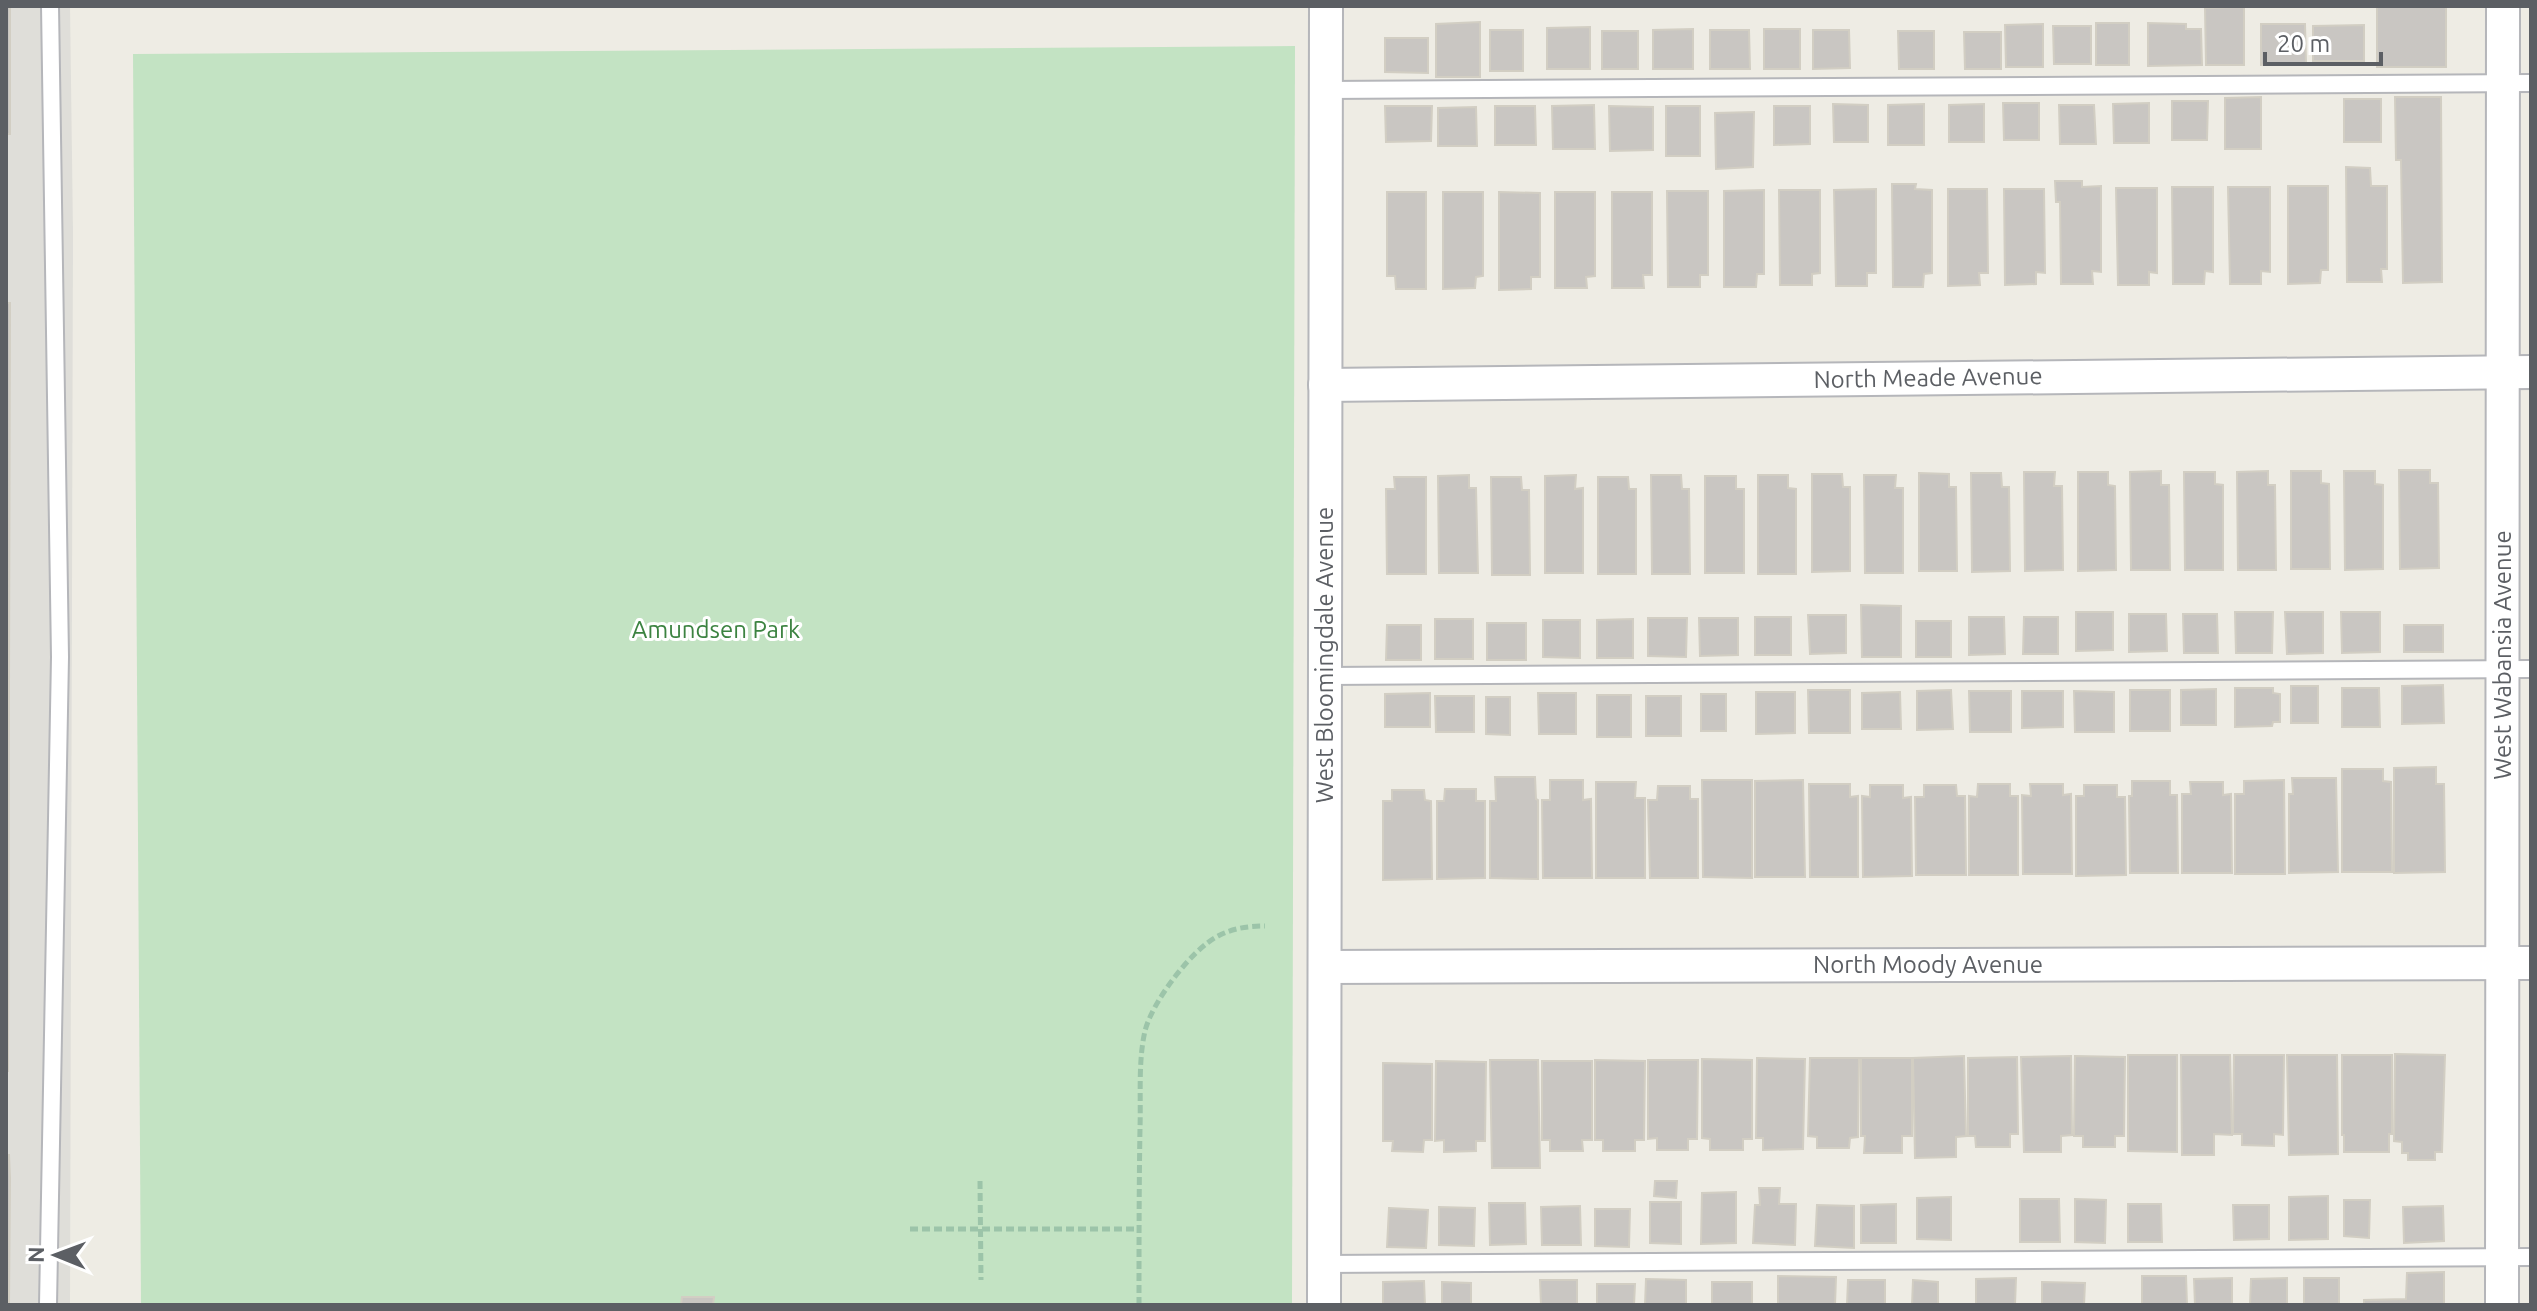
<svg xmlns="http://www.w3.org/2000/svg" width="2537" height="1311" viewBox="0 0 2537 1311" font-family="Ubuntu,sans-serif">
	<style>
		.industrial { fill: #dfded9 }
		.green { fill: #c3e3c3 }
		.building { fill: #c9c6c2; stroke: #d2cec3; stroke-width: 2 }
		.lines { fill: none; stroke-linecap: round; stroke-linejoin: round }
		.service-casing { stroke: #b5b6ba; stroke-width: 20 }
		.minor-casing { stroke: #b5b6ba; stroke-width: 36 }
		.path { stroke: #9cc4a9; stroke-width: 5; stroke-dasharray: 8 4; stroke-linecap: butt }
		.service { stroke: #fff; stroke-width: 16 }
		.minor { stroke: #fff; stroke-width: 32 }
		.labels { text-anchor: middle; stroke-width: 6; stroke-linejoin: round; paint-order: stroke }
		.street-label { font-size: 24px; fill: #5c5f64; stroke: #fff }
		.park-label { font-size: 24px; fill: #3c8341; stroke: #fff }
	</style>
	<rect width="100%" height="100%" fill="#eeece4"/>
	<polygon class="industrial" points="6,6 70,6 73,233 70,1305 6,1305"/>
	<polygon class="green" points="1295,46 1292,1305 141,1305 133,54"/>
	<g class="building">
		<rect x="6" y="6" width="4" height="128"/>
		<rect x="2377" y="6" width="69" height="61"/>
		<polygon points="2244,7 2244,65 2206,65 2205,8"/>
		<polygon points="1480,22 1480,77 1436,77 1436,24"/>
		<rect x="2096" y="23" width="33" height="42"/>
		<polygon points="2148,23 2186,24 2186,29 2201,29 2202,65 2148,66"/>
		<polygon points="2043,24 2043,67 2006,67 2005,25"/>
		<polygon points="2261,24 2305,24 2306,63 2261,65"/>
		<polygon points="2364,25 2364,61 2313,61 2313,26"/>
		<polygon points="2053,26 2091,26 2091,64 2054,64"/>
		<polygon points="1590,27 1590,69 1547,69 1547,28"/>
		<polygon points="1693,29 1693,69 1653,69 1653,30"/>
		<rect x="1764" y="29" width="36" height="40"/>
		<rect x="1490" y="30" width="33" height="41"/>
		<polygon points="1710,30 1749,30 1750,69 1710,69"/>
		<polygon points="1813,30 1849,30 1850,68 1813,69"/>
		<rect x="1602" y="31" width="36" height="38"/>
		<polygon points="1898,31 1934,31 1934,69 1899,69"/>
		<polygon points="1964,32 2001,32 2001,69 1965,69"/>
		<polygon points="1385,38 1428,38 1428,73 1385,72"/>
		<polygon points="2261,97 2261,149 2225,149 2225,98"/>
		<polygon points="2395,97 2441,97 2442,282 2403,283 2401,160 2396,160"/>
		<rect x="2344" y="99" width="37" height="43"/>
		<polygon points="2172,101 2208,101 2207,140 2172,140"/>
		<polygon points="2003,103 2039,103 2039,140 2004,140"/>
		<polygon points="2149,103 2149,143 2114,143 2113,104"/>
		<polygon points="1833,104 1868,105 1868,142 1834,142"/>
		<polygon points="1924,104 1924,145 1888,145 1888,105"/>
		<polygon points="1984,104 1984,142 1949,142 1949,105"/>
		<polygon points="1594,105 1595,149 1553,149 1552,106"/>
		<polygon points="2059,105 2094,105 2096,144 2060,144"/>
		<polygon points="1385,106 1432,106 1431,141 1386,142"/>
		<polygon points="1495,106 1535,106 1536,145 1495,145"/>
		<polygon points="1609,106 1653,107 1653,150 1610,151"/>
		<rect x="1666" y="106" width="34" height="50"/>
		<polygon points="1774,106 1810,106 1810,144 1774,145"/>
		<polygon points="1476,107 1477,146 1438,146 1438,108"/>
		<polygon points="1754,112 1753,167 1716,169 1715,113"/>
		<polygon points="2346,167 2370,168 2371,186 2387,186 2387,269 2381,269 2382,282 2347,282"/>
		<polygon points="2055,181 2082,181 2082,187 2101,186 2101,272 2092,271 2093,284 2061,284 2060,202 2056,202"/>
		<polygon points="1892,184 1916,184 1915,189 1932,190 1932,273 1924,274 1923,287 1893,287"/>
		<polygon points="2288,186 2328,186 2328,270 2321,270 2320,283 2288,284"/>
		<polygon points="2172,187 2213,187 2213,272 2205,271 2204,284 2173,284"/>
		<polygon points="2228,187 2270,187 2270,272 2261,271 2261,284 2230,284"/>
		<polygon points="2116,188 2157,188 2157,273 2149,272 2149,285 2118,285"/>
		<polygon points="1876,189 1876,273 1867,273 1867,286 1836,286 1834,190"/>
		<polygon points="1948,189 1987,189 1988,273 1979,273 1980,285 1948,286"/>
		<polygon points="2004,189 2044,189 2045,273 2036,272 2036,284 2005,285"/>
		<polygon points="1764,190 1764,274 1757,274 1756,287 1724,287 1724,191"/>
		<polygon points="1779,190 1820,190 1820,273 1812,274 1812,285 1780,285"/>
		<polygon points="1667,191 1708,191 1708,275 1700,275 1700,287 1668,287"/>
		<polygon points="1387,192 1426,192 1426,289 1396,289 1395,276 1387,276"/>
		<polygon points="1443,192 1483,192 1483,276 1476,277 1475,288 1443,289"/>
		<polygon points="1499,192 1540,193 1540,277 1531,277 1531,289 1499,290"/>
		<polygon points="1555,192 1595,192 1595,276 1586,277 1587,288 1555,288"/>
		<polygon points="1612,192 1652,192 1652,275 1643,275 1644,288 1612,288"/>
		<polygon points="6,303 10,303 8,1071 6,1071"/>
		<polygon points="2399,470 2430,470 2430,483 2438,483 2439,568 2400,569"/>
		<polygon points="2161,471 2161,485 2169,485 2170,570 2131,570 2130,472"/>
		<polygon points="2268,471 2268,485 2275,485 2276,570 2238,570 2237,472"/>
		<polygon points="2291,471 2321,471 2321,483 2329,484 2330,569 2291,569"/>
		<polygon points="2344,471 2375,471 2375,484 2383,485 2383,569 2345,570"/>
		<polygon points="2024,472 2055,472 2054,486 2062,486 2063,570 2025,571"/>
		<polygon points="2078,472 2108,472 2108,485 2115,486 2116,570 2078,571"/>
		<polygon points="2184,472 2215,472 2215,484 2223,485 2223,570 2185,570"/>
		<polygon points="1919,473 1949,474 1949,487 1956,487 1957,571 1919,571"/>
		<polygon points="1971,473 2001,473 2002,487 2009,487 2010,571 1972,572"/>
		<polygon points="1812,474 1842,474 1843,487 1850,487 1850,571 1812,572"/>
		<polygon points="1469,475 1469,488 1476,488 1478,573 1439,573 1438,476"/>
		<polygon points="1576,475 1575,489 1583,488 1583,573 1545,573 1545,476"/>
		<polygon points="1651,475 1681,475 1682,489 1689,489 1690,574 1652,574"/>
		<polygon points="1758,475 1788,475 1788,488 1796,489 1796,574 1758,574"/>
		<polygon points="1864,475 1896,475 1895,488 1903,488 1903,573 1865,573"/>
		<polygon points="1705,476 1736,476 1736,489 1744,489 1744,573 1705,573"/>
		<polygon points="1394,477 1426,477 1426,574 1387,574 1386,489 1395,489"/>
		<polygon points="1491,477 1521,477 1522,490 1529,490 1530,575 1492,575"/>
		<polygon points="1598,477 1628,477 1629,489 1636,489 1636,574 1598,574"/>
		<polygon points="1861,605 1901,606 1901,657 1862,657"/>
		<polygon points="2076,612 2113,612 2113,650 2076,651"/>
		<polygon points="2235,612 2273,612 2272,653 2236,653"/>
		<polygon points="2285,612 2323,612 2323,653 2287,654"/>
		<polygon points="2341,612 2380,612 2380,652 2342,653"/>
		<polygon points="2129,614 2166,614 2167,651 2129,652"/>
		<polygon points="2183,614 2217,614 2218,653 2184,653"/>
		<polygon points="1808,615 1846,615 1846,653 1810,654"/>
		<rect x="1755" y="617" width="36" height="38"/>
		<polygon points="1969,617 2004,617 2005,654 1969,655"/>
		<polygon points="2024,617 2058,617 2058,654 2023,654"/>
		<polygon points="1648,618 1687,618 1686,657 1648,656"/>
		<polygon points="1699,618 1738,618 1738,655 1700,656"/>
		<rect x="1435" y="619" width="38" height="40"/>
		<polygon points="1633,619 1633,658 1597,658 1597,620"/>
		<polygon points="1543,620 1580,620 1580,658 1543,657"/>
		<rect x="1916" y="621" width="35" height="36"/>
		<rect x="1487" y="623" width="39" height="37"/>
		<polygon points="1387,625 1421,625 1421,660 1386,660"/>
		<rect x="2404" y="625" width="39" height="27"/>
		<polygon points="2443,685 2444,723 2402,724 2402,686"/>
		<rect x="2291" y="686" width="27" height="37"/>
		<polygon points="2235,688 2273,688 2273,693 2280,694 2280,722 2273,722 2272,726 2235,727"/>
		<polygon points="2342,688 2379,688 2380,727 2342,727"/>
		<polygon points="2216,689 2216,725 2181,725 2181,690"/>
		<polygon points="1808,690 1850,690 1850,733 1809,733"/>
		<polygon points="1951,690 1953,729 1917,730 1917,691"/>
		<rect x="2130" y="690" width="40" height="41"/>
		<polygon points="1969,691 2011,691 2011,732 1970,732"/>
		<polygon points="2022,691 2063,691 2063,727 2022,728"/>
		<polygon points="2074,691 2114,692 2114,732 2075,732"/>
		<polygon points="1756,692 1795,692 1795,733 1756,734"/>
		<polygon points="1900,692 1901,729 1862,729 1862,693"/>
		<polygon points="1430,693 1430,727 1385,727 1385,694"/>
		<polygon points="1538,693 1576,693 1576,734 1539,734"/>
		<rect x="1701" y="694" width="25" height="37"/>
		<rect x="1597" y="695" width="34" height="42"/>
		<polygon points="1435,696 1474,696 1474,732 1436,732"/>
		<rect x="1646" y="696" width="35" height="40"/>
		<polygon points="1486,697 1510,697 1510,735 1486,734"/>
		<polygon points="2436,767 2436,784 2444,784 2445,872 2394,873 2394,768"/>
		<polygon points="2342,769 2383,769 2383,781 2391,782 2392,872 2342,872"/>
		<polygon points="1495,777 1535,777 1536,799 1538,800 1538,879 1490,878 1490,801 1496,801"/>
		<polygon points="2292,778 2336,778 2338,872 2289,873 2289,794 2293,794"/>
		<polygon points="1550,780 1583,780 1583,800 1591,799 1592,878 1543,878 1542,800 1550,800"/>
		<polygon points="1702,780 1752,780 1752,878 1703,877"/>
		<polygon points="1803,780 1805,877 1755,877 1755,781"/>
		<polygon points="2284,780 2285,874 2235,874 2235,794 2244,794 2244,781"/>
		<polygon points="2132,781 2170,781 2170,795 2177,795 2178,873 2130,873 2129,796 2132,796"/>
		<polygon points="1596,782 1636,782 1635,798 1645,798 1645,878 1596,878"/>
		<polygon points="2190,782 2223,782 2223,795 2231,794 2232,873 2182,873 2182,794 2191,794"/>
		<polygon points="1809,784 1850,784 1850,797 1858,796 1858,877 1810,877"/>
		<polygon points="1978,784 2010,784 2010,796 2018,796 2018,875 1969,875 1969,796 1977,797"/>
		<polygon points="2030,784 2063,784 2063,795 2071,794 2072,874 2023,874 2022,795 2031,796"/>
		<polygon points="1870,785 1903,785 1903,798 1911,797 1912,876 1863,877 1862,796 1870,797"/>
		<polygon points="1924,785 1956,785 1957,796 1965,796 1966,875 1916,875 1915,797 1924,797"/>
		<polygon points="2084,785 2117,785 2117,797 2125,797 2126,875 2076,876 2076,796 2084,796"/>
		<polygon points="1658,786 1690,786 1690,799 1698,799 1698,878 1650,878 1648,800 1657,800"/>
		<polygon points="1445,789 1476,789 1476,801 1485,801 1485,878 1437,879 1437,801 1444,801"/>
		<polygon points="1392,790 1424,790 1425,800 1431,801 1432,879 1383,880 1383,801 1392,801"/>
		<polygon points="2395,1054 2445,1055 2442,1152 2435,1152 2435,1160 2408,1160 2408,1153 2402,1153 2402,1142 2394,1141"/>
		<polygon points="2128,1055 2177,1055 2177,1152 2128,1151"/>
		<polygon points="2181,1055 2230,1055 2232,1135 2214,1134 2214,1155 2182,1155"/>
		<polygon points="2234,1055 2284,1055 2283,1135 2274,1134 2274,1146 2242,1145 2242,1134 2233,1134"/>
		<polygon points="2287,1055 2337,1055 2338,1154 2289,1155"/>
		<polygon points="2342,1055 2392,1055 2392,1134 2389,1134 2389,1152 2344,1152 2344,1135 2342,1135"/>
		<polygon points="1964,1056 1966,1136 1956,1137 1956,1157 1915,1158 1913,1058"/>
		<polygon points="2071,1056 2072,1135 2061,1136 2061,1152 2024,1152 2021,1057"/>
		<polygon points="2075,1056 2125,1057 2124,1136 2115,1136 2115,1147 2083,1147 2083,1136 2074,1136"/>
		<polygon points="2017,1057 2018,1134 2010,1134 2010,1147 1976,1147 1975,1136 1968,1136 1968,1058"/>
		<polygon points="1757,1058 1805,1059 1803,1149 1763,1150 1763,1138 1756,1138"/>
		<polygon points="1810,1058 1859,1058 1858,1137 1850,1138 1849,1148 1817,1148 1817,1137 1808,1136"/>
		<polygon points="1861,1058 1912,1058 1912,1136 1902,1136 1902,1153 1864,1153 1865,1136 1861,1136"/>
		<polygon points="1702,1059 1752,1060 1752,1139 1743,1139 1743,1150 1710,1150 1710,1139 1702,1138"/>
		<polygon points="1490,1060 1538,1060 1540,1168 1492,1168"/>
		<polygon points="1595,1060 1645,1061 1644,1140 1635,1140 1635,1151 1603,1151 1603,1140 1595,1140"/>
		<polygon points="1648,1060 1698,1060 1697,1139 1688,1139 1688,1150 1657,1150 1657,1138 1648,1139"/>
		<polygon points="1436,1061 1486,1062 1485,1141 1476,1141 1476,1151 1444,1152 1444,1140 1435,1141"/>
		<polygon points="1542,1061 1592,1061 1592,1140 1582,1140 1583,1151 1550,1151 1550,1140 1542,1140"/>
		<polygon points="1383,1063 1432,1064 1432,1140 1424,1140 1423,1152 1392,1151 1393,1141 1383,1141"/>
		<polygon points="6,1155 9,1155 10,1178 9,1305 6,1305"/>
		<polygon points="1655,1181 1677,1181 1676,1198 1654,1196"/>
		<polygon points="1759,1188 1780,1188 1779,1204 1796,1204 1795,1245 1753,1243 1755,1205 1760,1205"/>
		<polygon points="1736,1192 1736,1243 1701,1244 1702,1193"/>
		<polygon points="2328,1196 2328,1239 2289,1240 2289,1197"/>
		<polygon points="1951,1197 1951,1240 1917,1239 1917,1198"/>
		<polygon points="2020,1199 2059,1199 2060,1242 2020,1242"/>
		<polygon points="2075,1199 2106,1200 2105,1243 2075,1242"/>
		<polygon points="2344,1200 2370,1200 2369,1238 2344,1236"/>
		<polygon points="1650,1202 1681,1202 1681,1244 1650,1243"/>
		<polygon points="1489,1203 1525,1203 1526,1244 1490,1245"/>
		<polygon points="1896,1204 1896,1243 1861,1243 1861,1205"/>
		<polygon points="2128,1204 2161,1204 2162,1242 2128,1242"/>
		<polygon points="1817,1205 1854,1206 1854,1248 1815,1246"/>
		<polygon points="2233,1205 2269,1205 2269,1239 2234,1240"/>
		<polygon points="1580,1206 1581,1245 1542,1245 1541,1207"/>
		<polygon points="2443,1206 2444,1241 2404,1243 2403,1207"/>
		<polygon points="1439,1207 1475,1208 1474,1246 1439,1245"/>
		<polygon points="1389,1208 1428,1210 1426,1248 1387,1247"/>
		<polygon points="1595,1209 1630,1209 1629,1247 1595,1246"/>
		<polygon points="2444,1272 2444,1305 2364,1305 2364,1300 2406,1299 2407,1273"/>
		<polygon points="1778,1276 1836,1277 1835,1305 1778,1305"/>
		<polygon points="2142,1276 2186,1276 2187,1305 2142,1305"/>
		<polygon points="2016,1278 2015,1305 1976,1305 1976,1279"/>
		<polygon points="2232,1278 2232,1305 2195,1305 2194,1279"/>
		<polygon points="2287,1278 2287,1305 2250,1305 2251,1279"/>
		<rect x="2304" y="1278" width="35" height="27"/>
		<polygon points="1646,1279 1686,1280 1686,1305 1645,1305"/>
		<polygon points="1540,1280 1577,1280 1577,1305 1541,1305"/>
		<polygon points="1848,1280 1885,1280 1885,1305 1847,1305"/>
		<polygon points="1913,1280 1938,1282 1938,1305 1912,1305"/>
		<polygon points="1424,1281 1425,1305 1383,1305 1383,1282"/>
		<polygon points="1442,1282 1471,1283 1471,1305 1442,1305"/>
		<rect x="1712" y="1282" width="40" height="23"/>
		<polygon points="2042,1282 2085,1283 2084,1305 2042,1305"/>
		<polygon points="1597,1284 1635,1284 1634,1305 1597,1305"/>
		<polygon points="682,1297 714,1297 713,1305 681,1305"/>
	</g>
	<g class="lines">
		<g class="service-casing">
			<g id="service">
				<polyline points="1326,90 2531,83"/>
				<polyline points="1326,676 2531,669"/>
				<polyline points="1324,1264 2531,1257"/>
				<polyline points="48,1305 60,657 50,6"/>
			</g>
		</g>
		<g class="minor-casing">
			<g id="minor">
				<polyline points="1325,385 2531,372"/>
				<polyline points="1325,967 2531,963"/>
				<polyline points="1324,1305 1326,6"/>
				<polyline points="2502,1305 2503,6"/>
			</g>
		</g>
		<g class="path">
			<polyline points="980,1181 981,1280"/>
			<polyline points="910,1229 1138,1229"/>
			<path d="M1139,1305C1139,1246 1139,1187 1140,1128C1141,1097 1138,1061 1145,1031C1152,1002 1192,949 1218,936C1233,928 1249,926 1265,926"/>
		</g>
		<use href="#service" class="service"/>
		<use href="#minor" class="minor"/>
	</g>
	<g class="labels">
		<g class="street-label">
			<text transform="translate(1928 378) rotate(-1)" y="8">North Meade Avenue</text>
			<text transform="translate(1325 655) rotate(-90)" y="8">West Bloomingdale Avenue</text>
			<text transform="translate(2503 655) rotate(-90)" y="8">West Wabansia Avenue</text>
			<text x="1928" y="973">North Moody Avenue</text>
		</g>
		<g class="park-label">
			<text x="716" y="638">Amundsen Park</text>
		</g>
	</g>
	<rect width="2537" height="1311" fill="none" stroke="#5c5f64" stroke-width="16"/>
	<g transform="translate(56 1255) rotate(271)" stroke="#ffffff" stroke-width="6" paint-order="stroke">
	<path d="M0-6L14 30L0 20L-14 30Z" fill="#5c5f64"/>
	<text y="-12" font-size="22" font-weight="bold" text-anchor="middle" fill="#5c5f64">N</text>
	</g>
	<path d="M2265 52v12h116v-12" fill="none" stroke="#5c5f64" stroke-width="4"/>
	<text x="2277" y="52" font-size="24" fill="#5c5f64" stroke="#ffffff" stroke-width="6" paint-order="stroke">20 m</text>
</svg>
